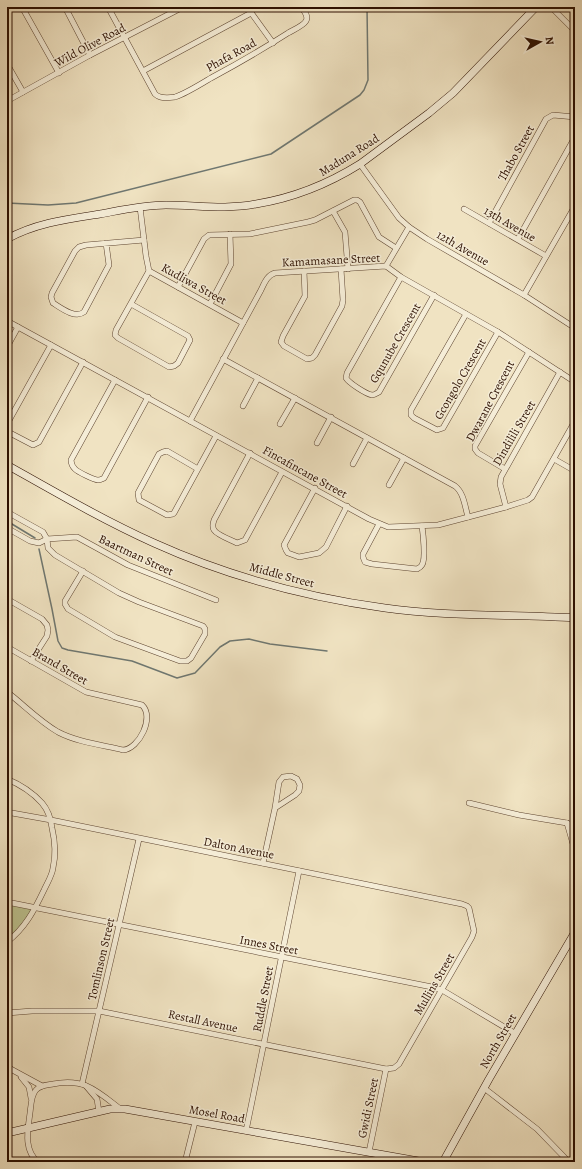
<svg xmlns="http://www.w3.org/2000/svg" width="582" height="1169" viewBox="0 0 582 1169" font-family="Alegreya,serif">
	<style>
		.green { fill: #bdc390; stroke: #746948 }
		.lines { fill: none; stroke-linecap: round; stroke-linejoin: round }
		.stream { stroke: #6f7770; stroke-width: 1.5 }
		.street-casing { stroke: #5d4430; stroke-width: 6 }
		.secondary-casing { stroke: #2c0f00; stroke-width: 8 }
		.street { stroke: #f5edd7; stroke-width: 5 }
		.secondary { stroke: #f5edd7; stroke-width: 7 }
		.labels { text-anchor: middle; stroke-width: 3; stroke-linejoin: round; paint-order: stroke }
		.street-label { font-size: 12px; fill: #2c0f00; stroke: #f5edd7 }
	</style>
	<rect width="100%" height="100%" fill="#f0e3c2"/>
	<filter id="stains"><feTurbulence type="fractalNoise" baseFrequency=".005" numOctaves="4"/><feColorMatrix values="0 0 0 0 .2 0 0 0 0 .09 0 0 0 0 .02 0 0 0 .5 -.17"/></filter>
	<radialGradient id="worn" r=".72"><stop offset=".6" stop-color="#630" stop-opacity="0"/><stop offset="1" stop-color="#630" stop-opacity=".3"/></radialGradient>
	<polygon class="green" points="7,903 35,908 22,926 7,941"/>
	<g class="lines">
		<g class="stream">
			<polyline points="7,203 48,205 76,203 271,154 360,95 364,90 368,80 367,7"/>
			<polyline points="7,521 35,538"/>
			<polyline points="39,549 52,609 58,641 62,648 68,650 132,661 177,678 195,673 220,647 230,641 249,639 270,644 327,651"/>
		</g>
		<g class="street-casing">
			<g id="street">
				<polyline points="22,7 59,73"/>
				<polyline points="65,7 90,55"/>
				<path d="M108,7L155,94C160,99 168,98 175,97C185,94 201,84 211,78C237,64 263,49 288,33C293,30 303,26 306,21C309,16 304,11 301,7"/>
				<polyline points="247,7 273,43"/>
				<polyline points="551,7 575,31"/>
				<polyline points="7,64 23,92"/>
				<polyline points="143,71 251,13"/>
				<polyline points="7,101 90,55 183,7"/>
				<polyline points="360,164 399,218 409,227 427,239 524,295 575,328"/>
				<polyline points="140,207 146,256 149,271 243,323"/>
				<polyline points="464,209 546,256"/>
				<polyline points="333,211 345,232 348,269"/>
				<polyline points="489,223 546,119 553,115 575,117"/>
				<polyline points="518,239 575,137"/>
				<path d="M106,243L109,265L84,312C75,319 61,308 53,303L51,297L52,293L75,251L79,247L86,245L144,240"/>
				<polyline points="386,266 409,227"/>
				<polyline points="304,271 305,296 283,336 281,342 284,346 307,359 312,358 315,355 342,306 343,300 341,269"/>
				<polyline points="575,275 575,274"/>
				<path d="M401,277L347,373L346,378C349,383 366,394 372,395C375,395 377,393 379,392L434,295"/>
				<polyline points="178,287 204,239 209,235 250,234 308,222 315,220 354,200 357,200 360,202 379,237 396,248"/>
				<polyline points="524,295 575,206"/>
				<polyline points="131,304 188,336 190,340 178,363 174,366 169,367 118,338 115,335 116,330 149,271"/>
				<polyline points="210,304 231,264 230,234"/>
				<polyline points="466,314 411,410 411,415 414,418 437,430 443,428 498,332"/>
				<polyline points="7,321 369,519 388,527 438,525 506,507 528,500 532,497 575,421"/>
				<polyline points="7,347 18,327"/>
				<path d="M223,359L455,486C464,493 465,507 468,517"/>
				<path d="M115,380L71,460C71,464 72,466 75,469C78,472 94,480 98,480C101,480 102,479 104,478L148,397"/>
				<polyline points="243,406 258,378"/>
				<path d="M190,421L261,290C264,284 267,275 275,273L386,266L401,277L498,332L575,382"/>
				<polyline points="7,424 51,345"/>
				<polyline points="280,424 295,398"/>
				<polyline points="7,430 10,433 33,445 39,442 83,362"/>
				<polyline points="317,443 331,417"/>
				<path d="M250,453L214,520C213,523 212,527 214,530C217,535 231,540 237,543L245,540L282,472"/>
				<polyline points="554,459 575,471"/>
				<polyline points="353,464 367,438"/>
				<polyline points="198,469 167,451 163,452 159,454 138,493 139,500 167,515 173,514 174,513 216,436"/>
				<polyline points="505,469 478,453 475,449 475,446 529,352"/>
				<polyline points="389,485 404,458"/>
				<polyline points="315,488 284,545 286,550 288,553 299,557 319,553 326,547 347,506"/>
				<polyline points="506,507 500,484 501,477 560,372"/>
				<polyline points="7,512 43,532 47,539 48,548 55,555 119,593 139,602 203,626 205,629 205,634 191,658 187,661 180,661 115,637 68,609 65,604 65,601 83,571"/>
				<path d="M379,524L363,554V557L365,562L372,564L417,569C419,568 421,567 422,565C426,559 423,533 422,526"/>
				<polyline points="7,528 30,541 39,543 47,539 77,537 128,565 216,600"/>
				<polyline points="7,599 42,619 47,625 48,630 47,636 31,661"/>
				<path d="M7,647L86,692L142,705C155,717 139,749 123,750C102,745 77,742 58,732C39,721 24,705 7,692"/>
				<path d="M7,779C19,784 33,793 42,803C48,810 51,820 52,828C55,841 56,855 53,868C52,876 47,883 44,890C34,911 25,928 7,942"/>
				<polyline points="469,803 519,815 567,823 575,826"/>
				<polyline points="7,811 12,813 51,820 462,904 467,906 469,908 474,931 472,937 399,1064 394,1068 386,1069 99,1011 32,1011 7,1013"/>
				<polyline points="567,823 575,851"/>
				<polyline points="263,863 275,808 279,782 283,777 291,776 297,779 300,785 299,791 295,795 275,808"/>
				<polyline points="7,902 432,987 442,990 516,1034"/>
				<polyline points="7,1067 42,1086"/>
				<polyline points="21,1077 29,1087 31,1098"/>
				<polyline points="82,1084 139,839"/>
				<polyline points="86,1086 97,1099 99,1112"/>
				<polyline points="484,1088 537,1129 569,1162"/>
				<polyline points="246,1131 299,871"/>
				<polyline points="369,1152 386,1069"/>
				<path d="M38,1162C23,1150 28,1129 30,1113C31,1106 31,1095 36,1090C40,1085 47,1085 53,1084C84,1078 96,1090 119,1108"/>
				<polyline points="185,1162 195,1122"/>
			</g>
		</g>
		<g class="secondary-casing">
			<g id="secondary">
				<path d="M7,239C36,223 68,219 100,214C122,210 144,205 166,205C196,205 226,210 256,204C293,198 328,184 360,164L429,113L453,93L536,7"/>
				<path d="M7,465C55,492 103,520 154,543C227,576 305,597 385,608C448,617 512,614 575,618"/>
				<polyline points="575,851 575,852"/>
				<polyline points="7,1133 110,1109 125,1109 424,1162"/>
				<polyline points="443,1162 489,1079 575,932"/>
			</g>
		</g>
		<use href="#street" class="street"/>
		<use href="#secondary" class="secondary"/>
	</g>
	<g class="labels">
		<g class="street-label">
			<text transform="translate(90 45) rotate(-28)" y="4">Wild Olive Road</text>
			<text transform="translate(231 55) rotate(-29)" y="4">Phafa Road</text>
			<text transform="translate(516 153) rotate(-61)" y="4">Thabo Street</text>
			<text transform="translate(349 155) rotate(-32)" y="4">Maduna Road</text>
			<text transform="translate(510 224) rotate(30)" y="4">13th Avenue</text>
			<text transform="translate(463 248) rotate(30)" y="4">12th Avenue</text>
			<text transform="translate(331 260) rotate(-3)" y="4">Kamamasane Street</text>
			<text transform="translate(194 284) rotate(29)" y="4">Kudliwa Street</text>
			<text transform="translate(395 343) rotate(-60)" y="4">Gqunube Crescent</text>
			<text transform="translate(460 379) rotate(-60)" y="4">Gcongolo Crescent</text>
			<text transform="translate(490 401) rotate(-62)" y="4">Dwarane Crescent</text>
			<text transform="translate(514 433) rotate(-60)" y="4">Dindilili Street</text>
			<text transform="translate(305 472) rotate(29)" y="4">Fincafincane Street</text>
			<text transform="translate(136 555) rotate(25)" y="4">Baartman Street</text>
			<text transform="translate(282 575) rotate(15)" y="4">Middle Street</text>
			<text transform="translate(60 666) rotate(30)" y="4">Brand Street</text>
			<text transform="translate(239 848) rotate(11)" y="4">Dalton Avenue</text>
			<text transform="translate(269 945) rotate(11)" y="4">Innes Street</text>
			<text transform="translate(101 959) rotate(-77)" y="4">Tomlinson Street</text>
			<text transform="translate(434 984) rotate(-60)" y="4">Mullins Street</text>
			<text transform="translate(263 999) rotate(-79)" y="4">Ruddle Street</text>
			<text transform="translate(203 1021) rotate(12)" y="4">Restall Avenue</text>
			<text transform="translate(498 1041) rotate(-60)" y="4">North Street</text>
			<text transform="translate(368 1108) rotate(-78)" y="4">Gwidi Street</text>
			<text transform="translate(217 1114) rotate(10)" y="4">Mosel Road</text>
		</g>
	</g>
	<rect width="582" height="1169" fill="none" stroke="#f0e3c2" stroke-width="24"/>
	<rect x="8" y="8" width="566" height="1153" fill="none" stroke="#2c0f00" stroke-width="2"/>
	<rect x="12" y="12" width="558" height="1145" fill="none" stroke="#2c0f00"/>
	<g transform="translate(540 42) rotate(82)" stroke="#f5edd7" stroke-width="3" paint-order="stroke">
	<path d="M0-3L7 15L0 10L-7 15Z" fill="#2c0f00"/>
	<text y="-6" font-size="11" font-weight="bold" text-anchor="middle" fill="#2c0f00">N</text>
	</g>
	<rect width="100%" height="100%" filter="url(#stains)"/>
	<rect width="100%" height="100%" fill="url(#worn)"/>
</svg>
